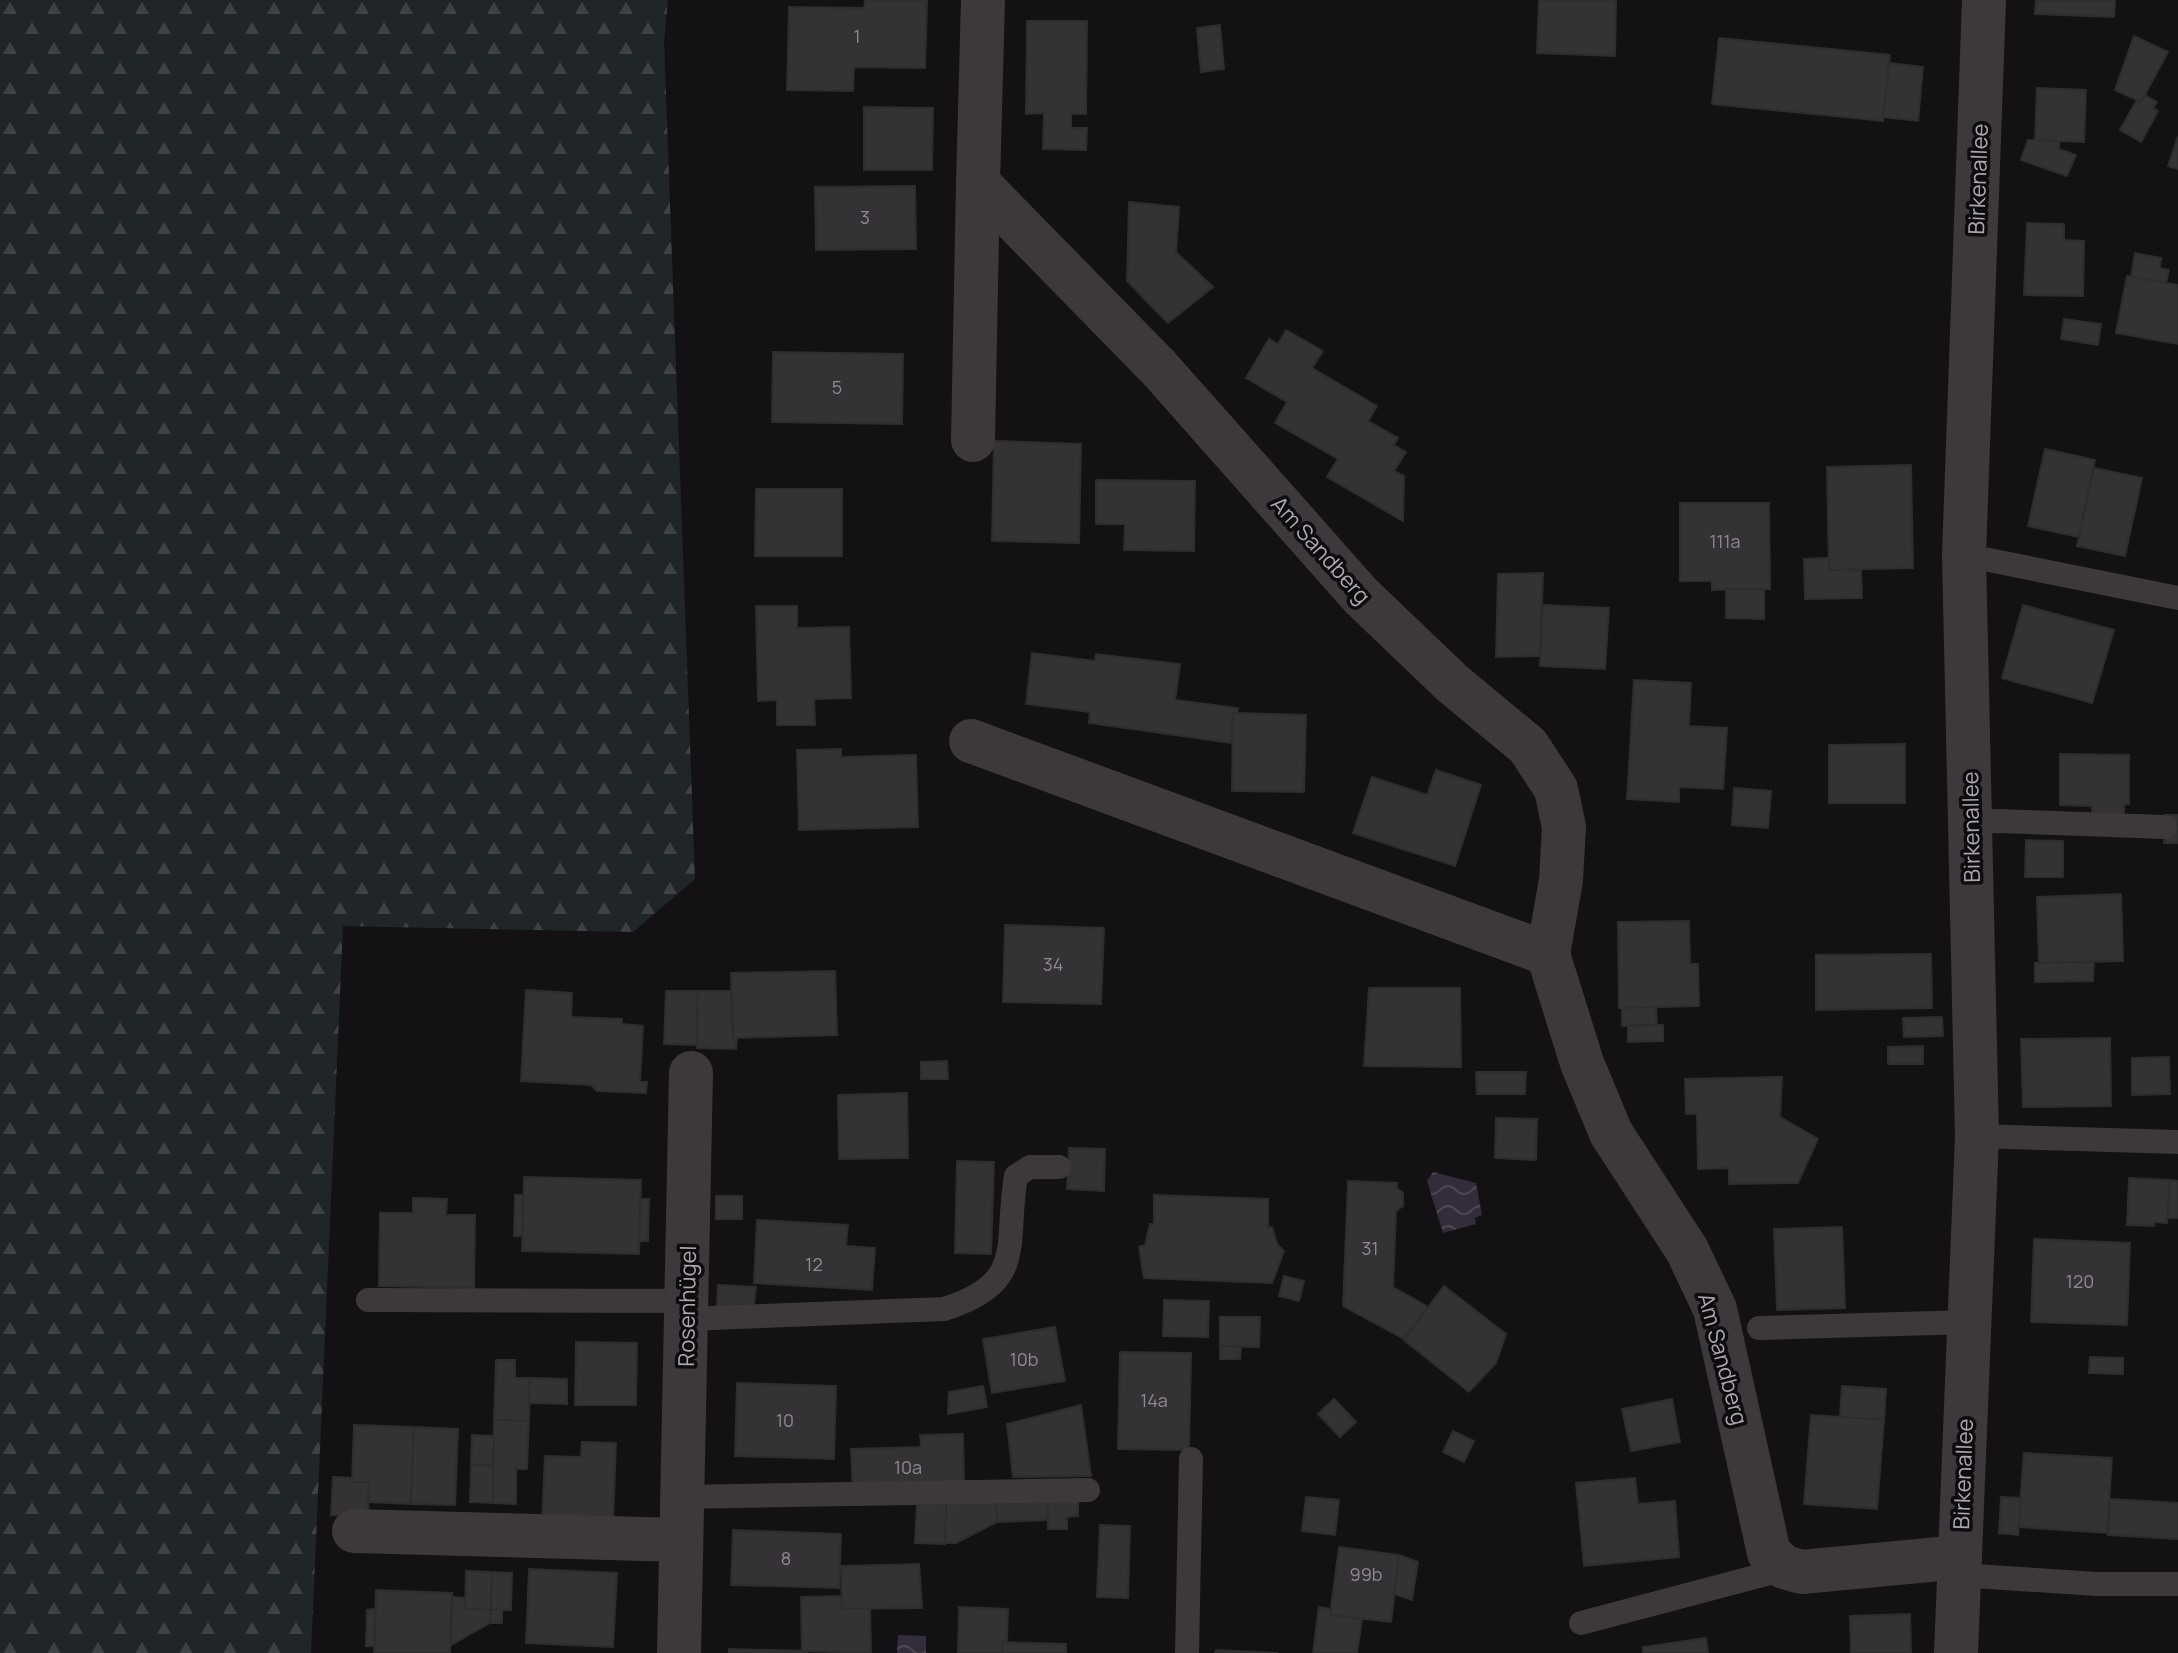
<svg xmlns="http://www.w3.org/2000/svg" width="2178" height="1653" viewBox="0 0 2178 1653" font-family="Manrope,sans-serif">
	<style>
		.forest { fill: url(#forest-firs) }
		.water { fill: url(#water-waves) }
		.building { fill: #343235; stroke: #2f2c2e; stroke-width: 2 }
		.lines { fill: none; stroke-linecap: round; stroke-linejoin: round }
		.service { stroke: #3c383c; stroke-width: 24 }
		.minor { stroke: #3c383c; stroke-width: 44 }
		.labels { text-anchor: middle; stroke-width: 7; stroke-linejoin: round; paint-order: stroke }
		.number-label { font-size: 18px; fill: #908893 }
		.street-label { font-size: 22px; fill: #aea4b2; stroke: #0e0d0e }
	</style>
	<defs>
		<pattern id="forest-firs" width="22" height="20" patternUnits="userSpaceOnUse" patternTransform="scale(2)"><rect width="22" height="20" fill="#202627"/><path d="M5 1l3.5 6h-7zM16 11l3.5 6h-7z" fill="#3e4244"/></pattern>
		<pattern id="water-waves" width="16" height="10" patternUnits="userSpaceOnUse" patternTransform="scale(2)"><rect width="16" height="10" fill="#332c3a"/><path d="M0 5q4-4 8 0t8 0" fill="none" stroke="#4e4854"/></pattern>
	</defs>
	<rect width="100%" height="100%" fill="#131113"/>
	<polygon class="forest" points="0,0 668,0 664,42 695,879 633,932 343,926 311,1653 0,1653"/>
	<g class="water">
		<polygon points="1433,1172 1476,1183 1482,1215 1475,1218 1476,1224 1443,1233 1427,1181"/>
		<polygon points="898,1635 926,1636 926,1653 897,1653"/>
	</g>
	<g class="building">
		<polygon points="865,0 927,0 925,68 854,67 853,91 787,90 789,7 864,8"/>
		<polygon points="1539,0 1616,0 1615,56 1537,53"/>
		<polygon points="2036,0 2115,0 2114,17 2035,14"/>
		<polygon points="1027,21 1087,21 1086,114 1071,114 1071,128 1087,128 1086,150 1043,149 1044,113 1026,114"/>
		<polygon points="1220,25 1224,69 1201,72 1197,28"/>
		<polygon points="2134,36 2168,52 2141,102 2115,90"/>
		<polygon points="1719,38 1890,55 1883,121 1712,104"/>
		<polygon points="1889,63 1923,67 1918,121 1883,117"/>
		<polygon points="2037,88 2086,90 2084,142 2035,140"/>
		<polygon points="2145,95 2157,102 2153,108 2158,111 2141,142 2120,130 2137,100 2141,102"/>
		<polygon points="864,107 933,108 932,170 864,170"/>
		<polygon points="2178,136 2178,169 2168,166"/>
		<polygon points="2028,140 2059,141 2059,149 2076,155 2067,176 2021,160"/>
		<polygon points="915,186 916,249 816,250 815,187"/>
		<polygon points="1129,202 1179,207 1176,252 1213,287 1168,323 1127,281"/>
		<polygon points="2027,223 2064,224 2064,240 2084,241 2083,296 2024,295"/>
		<polygon points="2135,253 2161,258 2160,268 2169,270 2166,283 2131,277"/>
		<polygon points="2127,276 2178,285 2178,344 2116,333"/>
		<polygon points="2064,319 2101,324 2098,345 2061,339"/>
		<polygon points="1286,330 1323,351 1312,368 1377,406 1368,421 1398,438 1394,445 1406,452 1394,471 1404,476 1403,521 1327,477 1338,459 1275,423 1287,402 1246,378 1269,339 1278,344"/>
		<polygon points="773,352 903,354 902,424 772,422"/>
		<polygon points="994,441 1081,444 1079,543 992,541"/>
		<polygon points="2045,449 2095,460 2079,537 2028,526"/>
		<polygon points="1911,465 1913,568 1829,570 1827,467"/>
		<polygon points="2094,468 2142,478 2125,556 2077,546"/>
		<polygon points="1096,480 1195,481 1194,551 1124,550 1125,524 1096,524"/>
		<polygon points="756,489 842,489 842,556 755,556"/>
		<polygon points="1680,503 1769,503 1770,589 1712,590 1712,581 1680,581"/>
		<polygon points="1829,558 1829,570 1861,570 1862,598 1805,599 1804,559"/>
		<polygon points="1543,573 1540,656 1496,657 1498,574"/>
		<polygon points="1726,589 1764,589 1764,619 1726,618"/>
		<polygon points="1543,605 1609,608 1605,669 1540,666"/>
		<polygon points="2023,605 2114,630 2092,703 2002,678"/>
		<polygon points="756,606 797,606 797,628 849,627 851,698 814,699 815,725 777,725 777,700 758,701"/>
		<polygon points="1032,653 1095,661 1096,654 1180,664 1175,700 1238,708 1237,713 1233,713 1232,743 1089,723 1090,712 1026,704"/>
		<polygon points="1634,680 1691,683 1689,726 1727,728 1723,789 1679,787 1679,802 1627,799"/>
		<polygon points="1233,713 1306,715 1304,792 1232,791"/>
		<polygon points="1905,744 1905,803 1829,803 1829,745"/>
		<polygon points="841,749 841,757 916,755 918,827 799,830 797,750"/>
		<polygon points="2060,754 2129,755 2129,804 2124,804 2124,815 2092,814 2092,806 2060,805"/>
		<polygon points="1436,770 1481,785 1455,866 1353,833 1372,777 1427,795"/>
		<polygon points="1734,788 1771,791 1768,828 1732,825"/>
		<polygon points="2165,815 2178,815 2178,843 2164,843"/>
		<polygon points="2026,840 2063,841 2063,877 2025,877"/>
		<polygon points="2121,894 2123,961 2039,963 2037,897"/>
		<polygon points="1689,921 1690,964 1698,964 1699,1006 1619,1008 1618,922"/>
		<polygon points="1005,925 1104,928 1101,1004 1003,1002"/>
		<polygon points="1931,954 1932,1008 1816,1010 1816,955"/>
		<polygon points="2094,962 2093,981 2035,982 2035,963"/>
		<polygon points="835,971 837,1035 733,1038 731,973"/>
		<polygon points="1369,988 1460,988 1461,1067 1364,1066"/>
		<polygon points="526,990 572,993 571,1017 622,1019 622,1024 643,1026 640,1082 647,1082 646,1093 597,1091 591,1085 521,1081"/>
		<polygon points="666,991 698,991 697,1045 664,1044"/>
		<polygon points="698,991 731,991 733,1038 737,1038 736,1049 697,1048"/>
		<polygon points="1656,1007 1657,1025 1622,1026 1622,1008"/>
		<polygon points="1942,1017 1943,1036 1904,1037 1903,1018"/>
		<polygon points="1663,1025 1663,1041 1628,1042 1628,1026"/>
		<polygon points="2110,1038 2111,1106 2023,1107 2021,1039"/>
		<polygon points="1923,1046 1923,1064 1888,1064 1888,1047"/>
		<polygon points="2169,1057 2170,1094 2132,1095 2132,1058"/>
		<polygon points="947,1061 948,1079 921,1079 921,1062"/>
		<polygon points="1476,1072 1526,1072 1525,1094 1477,1094"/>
		<polygon points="1782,1077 1780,1117 1818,1139 1798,1183 1729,1184 1729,1168 1698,1169 1697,1114 1686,1114 1685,1079"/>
		<polygon points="907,1093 908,1158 839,1159 838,1095"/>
		<polygon points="1496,1118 1537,1119 1536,1160 1495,1158"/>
		<polygon points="1069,1148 1105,1149 1104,1191 1067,1189"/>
		<polygon points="957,1161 994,1162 991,1254 955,1253"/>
		<polygon points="524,1177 641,1180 639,1254 522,1251"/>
		<polygon points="2129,1178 2170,1180 2167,1223 2154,1222 2154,1226 2127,1225"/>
		<polygon points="2170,1180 2178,1181 2178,1218 2168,1218"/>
		<polygon points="1348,1181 1397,1183 1397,1188 1403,1193 1403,1206 1396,1211 1393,1287 1428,1307 1404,1339 1343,1306"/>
		<polygon points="515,1195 523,1195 522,1236 514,1236"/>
		<polygon points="1154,1195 1268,1199 1268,1228 1272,1227 1277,1244 1284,1251 1272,1283 1144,1278 1139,1247 1145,1245 1150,1224 1154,1224"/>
		<rect x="716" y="1196" width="26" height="23"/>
		<polygon points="413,1198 447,1199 446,1215 475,1215 474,1288 379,1286 380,1213 413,1213"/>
		<polygon points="641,1199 649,1199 648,1241 639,1241"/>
		<polygon points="757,1220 848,1225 846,1246 875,1248 872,1290 754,1283"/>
		<polygon points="1842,1227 1845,1308 1777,1310 1774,1229"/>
		<polygon points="2034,1239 2130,1243 2127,1325 2031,1322"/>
		<polygon points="1284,1276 1304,1281 1299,1301 1279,1296"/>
		<polygon points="718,1285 756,1287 754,1305 717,1307"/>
		<polygon points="1444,1286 1506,1334 1496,1363 1469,1392 1404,1340"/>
		<polygon points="1164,1300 1209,1301 1208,1337 1163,1336"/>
		<polygon points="1220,1317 1260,1317 1259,1347 1220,1346"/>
		<polygon points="1055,1327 1065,1381 992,1393 983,1339"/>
		<polygon points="576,1342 637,1343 636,1405 575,1405"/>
		<polygon points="1220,1346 1241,1347 1240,1359 1220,1359"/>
		<polygon points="1120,1352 1191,1353 1189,1450 1118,1449"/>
		<polygon points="2090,1357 2123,1358 2123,1374 2089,1373"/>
		<polygon points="496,1360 515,1360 515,1378 530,1378 529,1421 494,1420"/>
		<polygon points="530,1378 567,1379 567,1404 529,1403"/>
		<polygon points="737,1383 836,1386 834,1459 735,1456"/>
		<polygon points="983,1386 987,1407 948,1414 949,1392"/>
		<polygon points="1842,1386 1886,1389 1884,1420 1840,1417"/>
		<polygon points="1334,1399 1356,1422 1340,1437 1318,1414"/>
		<polygon points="1672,1399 1680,1442 1631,1451 1622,1409"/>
		<polygon points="1081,1405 1091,1476 1013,1477 1007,1424"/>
		<polygon points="1811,1415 1884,1420 1877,1509 1804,1504"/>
		<polygon points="494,1420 529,1421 527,1469 516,1469 516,1504 493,1503"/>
		<polygon points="354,1425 414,1427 411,1504 368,1502 369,1482 352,1482"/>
		<polygon points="414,1427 458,1429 455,1505 411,1504"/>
		<polygon points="1453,1431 1474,1441 1464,1462 1443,1452"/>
		<polygon points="963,1434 964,1488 853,1491 851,1449 921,1447 920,1435"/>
		<polygon points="472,1435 494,1436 493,1466 471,1465"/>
		<polygon points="582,1442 616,1443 613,1523 542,1520 545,1456 581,1457"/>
		<polygon points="2024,1453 2112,1458 2107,1533 2018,1527"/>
		<polygon points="471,1465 493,1466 493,1503 470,1502"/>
		<polygon points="333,1477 352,1478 352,1482 369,1482 368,1517 331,1515"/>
		<polygon points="1635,1478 1638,1504 1675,1501 1679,1557 1584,1566 1576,1483"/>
		<polygon points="1078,1497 1078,1516 1067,1517 1067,1529 1048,1529 1047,1498"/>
		<polygon points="1306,1497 1339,1500 1335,1535 1302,1531"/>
		<polygon points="2001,1497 2021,1498 2018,1535 1999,1533"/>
		<polygon points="2110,1499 2178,1503 2178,1539 2108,1535"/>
		<polygon points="1047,1501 1047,1520 997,1522 996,1503"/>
		<polygon points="946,1502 996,1503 997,1522 956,1543 945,1543"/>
		<polygon points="917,1503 946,1504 945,1544 915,1543"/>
		<polygon points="1100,1525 1130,1526 1128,1598 1097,1597"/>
		<polygon points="733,1530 841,1534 839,1588 731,1585"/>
		<polygon points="1339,1547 1399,1555 1391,1622 1330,1615"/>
		<polygon points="1399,1555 1418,1562 1412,1600 1394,1594"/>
		<polygon points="919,1564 922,1608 842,1609 841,1566"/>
		<polygon points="529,1569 617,1573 613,1647 526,1643"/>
		<polygon points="466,1571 492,1572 491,1610 465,1609"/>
		<polygon points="492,1572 512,1573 511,1610 491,1610"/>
		<polygon points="376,1590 452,1593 450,1653 374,1653"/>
		<polygon points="841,1596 842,1609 870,1609 871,1653 802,1651 801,1597"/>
		<polygon points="452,1597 465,1598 465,1609 491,1610 490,1623 451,1645"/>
		<polygon points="959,1607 1008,1609 1007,1642 1002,1642 1002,1653 958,1653"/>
		<polygon points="1319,1607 1331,1609 1330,1615 1362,1619 1357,1653 1313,1653"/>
		<polygon points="375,1609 374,1646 366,1646 367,1610"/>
		<polygon points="491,1610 502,1610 502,1623 490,1623"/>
		<polygon points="1910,1614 1911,1653 1851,1653 1850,1616"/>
		<polygon points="1706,1638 1708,1653 1643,1653 1643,1647"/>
		<polygon points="1002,1642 1066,1644 1066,1653 1002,1653"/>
		<polygon points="729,1649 807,1651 807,1653 729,1653"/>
		<polygon points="1216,1650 1278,1653 1215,1653"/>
	</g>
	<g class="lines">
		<g class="service">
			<polyline points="1964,555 2178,598"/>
			<polyline points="1970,822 1999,821 2165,827"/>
			<polyline points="1977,1136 2178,1142"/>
			<polyline points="368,1300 688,1301"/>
			<path d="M687,1319L944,1309C1028,1283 1004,1245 1016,1176L1030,1167H1059"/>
			<polyline points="1759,1328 1969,1322"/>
			<polyline points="682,1497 1088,1490"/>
			<polyline points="1959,1575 2097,1584 2178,1584"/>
			<polyline points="1581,1623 1789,1568"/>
			<polyline points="1187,1653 1191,1459"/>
		</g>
		<g class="minor">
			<polyline points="983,0 978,183 1159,368 1361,596 1452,683 1528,746 1556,789 1564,827 1561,880 1548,954"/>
			<polyline points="973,440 978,183"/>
			<polyline points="971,741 1548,954 1582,1063 1611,1133 1687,1250 1715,1309 1769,1553 1784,1567 1802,1572 1960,1557"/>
			<polyline points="354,1531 681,1540"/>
			<polyline points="679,1653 691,1073"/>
			<polyline points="1956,1653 1977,1136 1964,555 1984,0"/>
		</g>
	</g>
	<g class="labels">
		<g class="number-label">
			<text x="857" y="43">1</text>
			<text x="865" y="224">3</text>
			<text x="837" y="394">5</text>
			<text x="1725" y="548">111a</text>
			<text x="1053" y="971">34</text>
			<text x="1370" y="1255">31</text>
			<text x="814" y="1271">12</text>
			<text x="2080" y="1288">120</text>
			<text x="1024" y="1366">10b</text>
			<text x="1154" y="1407">14a</text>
			<text x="785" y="1427">10</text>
			<text x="908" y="1474">10a</text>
			<text x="786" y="1565">8</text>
			<text x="1366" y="1581">99b</text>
		</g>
		<g class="street-label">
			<text transform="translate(1978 179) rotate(-88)" y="8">Birkenallee</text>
			<text transform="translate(1321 550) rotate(48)" y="8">Am Sandberg</text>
			<text transform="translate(1971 827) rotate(-91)" y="8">Birkenallee</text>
			<text transform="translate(687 1306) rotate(-89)" y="8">Rosenhügel</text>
			<text transform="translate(1723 1359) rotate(75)" y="8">Am Sandberg</text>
			<text transform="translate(1963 1474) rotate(-88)" y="8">Birkenallee</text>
		</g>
	</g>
</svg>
